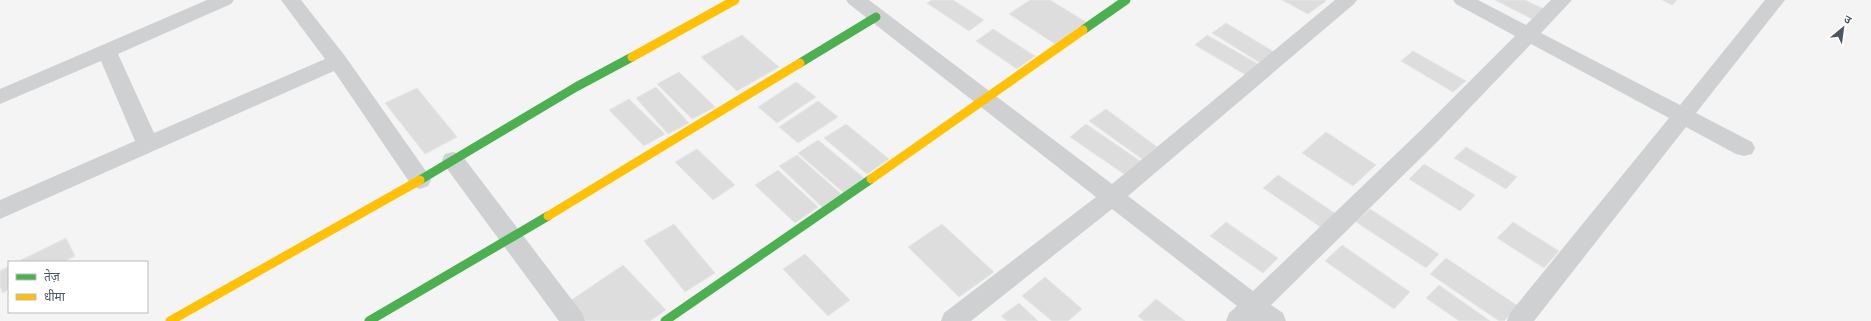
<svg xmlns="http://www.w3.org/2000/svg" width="1871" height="321" viewBox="0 0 1871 321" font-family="Signika,'Noto Sans Devanagari',sans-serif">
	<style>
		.building { fill: #ddddde; stroke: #e5e6e7 }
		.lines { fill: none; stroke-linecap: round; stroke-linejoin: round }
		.street { fill: #ced0d2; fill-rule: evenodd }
		.fast { stroke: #4caf50; stroke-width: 9 }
		.slow { stroke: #ffc107; stroke-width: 9 }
	</style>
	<rect width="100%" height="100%" fill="#f4f4f4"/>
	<g class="building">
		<polygon points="932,0 953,0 984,20 969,31 927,3"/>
		<polygon points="1030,0 1050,0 1086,22 1055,44 1009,14"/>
		<polygon points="1282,0 1325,0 1326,1 1308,14"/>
		<polygon points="1495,0 1525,0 1544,9 1532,19"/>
		<polygon points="1662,0 1677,0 1672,5"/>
		<polygon points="1226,23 1276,53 1262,64 1212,33"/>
		<polygon points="993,29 1035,56 1017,69 976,41"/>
		<polygon points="742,35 779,67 737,91 701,57"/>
		<polygon points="1207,35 1258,64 1246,75 1195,45"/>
		<polygon points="1413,51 1466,81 1453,92 1401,61"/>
		<polygon points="679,72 715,107 692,119 657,84"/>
		<polygon points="796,82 816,97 777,123 758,107"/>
		<polygon points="656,87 689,123 668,134 636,98"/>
		<polygon points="417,88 457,137 425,154 385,103"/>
		<polygon points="629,99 665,134 644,146 609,110"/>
		<polygon points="818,101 838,117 798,143 779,127"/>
		<polygon points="1106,109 1157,147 1142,159 1089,121"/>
		<polygon points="846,124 889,159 867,174 824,138"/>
		<polygon points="1086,124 1140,161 1124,174 1070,137"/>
		<polygon points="1326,132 1376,165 1353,186 1302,153"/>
		<polygon points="818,140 864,178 844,193 798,153"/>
		<polygon points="1466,147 1517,177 1506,189 1454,158"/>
		<polygon points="697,149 735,185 713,200 675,162"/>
		<polygon points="797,155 841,194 822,207 779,166"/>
		<polygon points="1424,164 1475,195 1460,211 1409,179"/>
		<polygon points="778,170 818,207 795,223 755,185"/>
		<polygon points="1278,175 1342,218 1328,232 1263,188"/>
		<polygon points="1370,209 1439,254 1426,268 1356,222"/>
		<polygon points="1226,222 1278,258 1263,273 1210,236"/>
		<polygon points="1513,222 1559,251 1544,268 1497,238"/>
		<polygon points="674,224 715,273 685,292 644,241"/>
		<polygon points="942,224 994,272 959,297 908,247"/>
		<polygon points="66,238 75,256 63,262 17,262"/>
		<polygon points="1342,245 1410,292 1394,309 1325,261"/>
		<polygon points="805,254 850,300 828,316 783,269"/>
		<polygon points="1446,258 1518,306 1504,321 1499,321 1430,274"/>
		<polygon points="623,265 666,310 650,321 584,321 567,303"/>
		<polygon points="9,266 9,289 3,293 0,287 0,271"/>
		<polygon points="1045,277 1082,309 1068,321 1052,321 1022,296"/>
		<polygon points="1439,285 1490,321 1459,321 1426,298"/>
		<polygon points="1156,299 1185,321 1144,321 1138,316"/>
		<polygon points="1019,303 1038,321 1007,321 1001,316"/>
	</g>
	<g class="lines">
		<g class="street">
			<polygon points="207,0 234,0 231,4 118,54 154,133 325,59 281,0 301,0 345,56 428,174 431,180 428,186 420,189 412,186 334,71 0,219 0,200 135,141 101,61 0,104 0,89"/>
			<polygon points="846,0 869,0 1112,184 1335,0 1357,0 1354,4 1128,196 1253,291 1420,131 1515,36 1456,4 1453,0 1478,0 1526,25 1551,0 1572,0 1541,33 1680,105 1765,0 1785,0 1696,113 1752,142 1755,148 1752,154 1744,156 1736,154 1686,127 1534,321 1507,321 1510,313 1669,118 1531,44 1436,143 1271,305 1283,313 1286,321 1226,321 1229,313 1237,306 1112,209 971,321 941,321 944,313 1096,197 849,4"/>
			<polygon points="453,152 461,154 582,313 585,321 559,321 445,166 442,160 445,154"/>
		</g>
		<g class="fast">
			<polyline points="1083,30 1126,0"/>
			<polyline points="800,63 876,17"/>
			<polyline points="420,180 576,87 632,57"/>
			<polyline points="369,321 548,216"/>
			<polyline points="665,321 871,179"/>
		</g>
		<g class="slow">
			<polyline points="632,57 735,0"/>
			<polyline points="871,179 1083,30"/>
			<polyline points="548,216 800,63"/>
			<polyline points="170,321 420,180"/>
		</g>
	</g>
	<rect x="8" y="261" width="140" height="52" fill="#ffffff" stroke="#b7bbc0"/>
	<rect x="16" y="274" width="20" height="6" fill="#4caf50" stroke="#b7bbc0"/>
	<text x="44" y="281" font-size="12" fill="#4a5661">तेज़</text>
	<rect x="16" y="294" width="20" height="6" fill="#ffc107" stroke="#b7bbc0"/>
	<text x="44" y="301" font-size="12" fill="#4a5661">धीमा</text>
	<g transform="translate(1843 28) rotate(29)" stroke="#ffffff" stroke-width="3" paint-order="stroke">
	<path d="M0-3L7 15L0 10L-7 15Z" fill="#4a5661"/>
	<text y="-6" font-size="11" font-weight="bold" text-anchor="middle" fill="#4a5661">उ</text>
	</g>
</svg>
